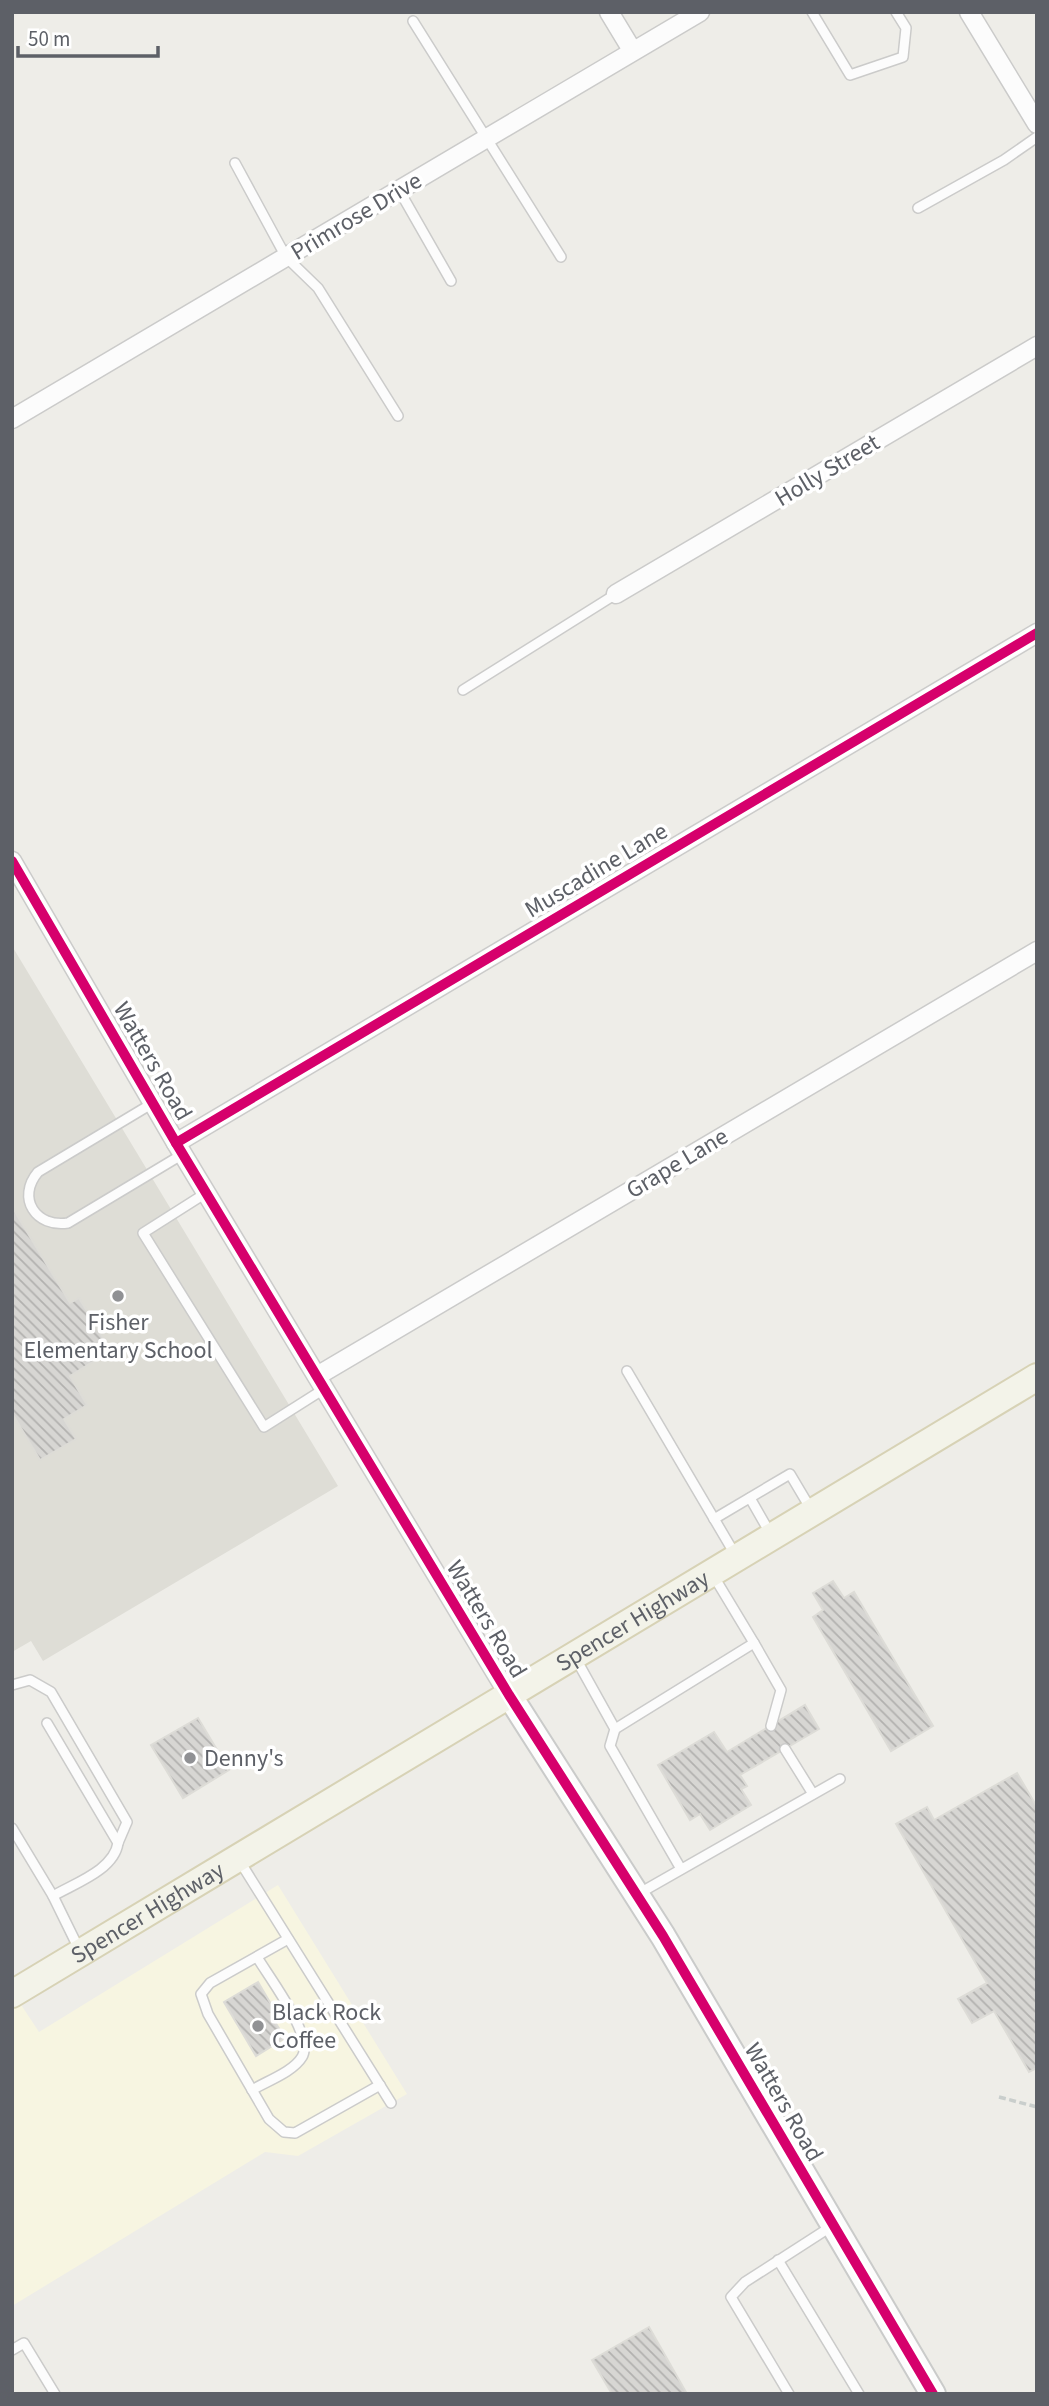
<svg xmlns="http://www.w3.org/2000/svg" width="1049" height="2406" viewBox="0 0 1049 2406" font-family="'Source Sans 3',sans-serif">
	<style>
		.commercial { fill: #f7f5e1 }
		.education { fill: #deddd6 }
		.building { fill: url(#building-back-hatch); stroke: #dddcd7; stroke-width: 2 }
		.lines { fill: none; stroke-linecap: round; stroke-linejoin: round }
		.lane-casing { stroke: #cbcbca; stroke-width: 12 }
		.street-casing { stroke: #cbcbca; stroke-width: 21 }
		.secondary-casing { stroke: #cacbca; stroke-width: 28 }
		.primary-casing { stroke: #d7d2b5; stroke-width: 30 }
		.path { stroke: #c9cecc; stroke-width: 3.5; stroke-dasharray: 7 3.5; stroke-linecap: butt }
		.lane { stroke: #fcfcfc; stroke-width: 9 }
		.street { stroke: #fcfcfc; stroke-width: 18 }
		.secondary { stroke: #fcfcfc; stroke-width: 24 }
		.primary { stroke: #f3f3e9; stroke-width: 26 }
		.cycleway-casing { stroke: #fff; stroke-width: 15 }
		.cycleway { stroke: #d6006c; stroke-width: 10 }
		.poi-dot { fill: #909194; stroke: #fff; stroke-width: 2.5 }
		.labels { text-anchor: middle; stroke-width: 7; stroke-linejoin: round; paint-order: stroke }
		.street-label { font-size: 24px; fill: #5d6067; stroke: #fff }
		.poi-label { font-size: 24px; fill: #5d6067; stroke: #fff; text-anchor: start }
	</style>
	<defs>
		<pattern id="building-back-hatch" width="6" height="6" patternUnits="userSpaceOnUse" patternTransform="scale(1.75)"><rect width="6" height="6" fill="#d7d6d3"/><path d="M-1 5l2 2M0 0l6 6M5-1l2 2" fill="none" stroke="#b2b1af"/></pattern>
	</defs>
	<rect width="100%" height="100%" fill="#eeede8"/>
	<polygon class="commercial" points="278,1885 407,2094 298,2156 265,2152 12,2306 12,1991 39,2032"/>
	<polygon class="education" points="12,946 338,1486 43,1661 31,1641 12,1652"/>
	<g class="building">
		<polygon points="12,1207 70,1303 79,1298 106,1343 97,1348 102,1356 70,1376 87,1405 64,1419 76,1439 40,1460 12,1413"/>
		<polygon points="833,1581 844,1598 854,1592 933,1726 891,1751 813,1617 823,1610 813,1593"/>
		<polygon points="805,1705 819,1729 740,1775 747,1786 741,1789 751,1805 710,1830 700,1814 690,1820 658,1765 714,1732 727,1752"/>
		<polygon points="198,1718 229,1770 183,1798 151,1745"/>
		<polygon points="1017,1773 1037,1807 1037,2068 1029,2072 994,2011 972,2023 958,1999 987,1983 896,1824 927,1807 934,1820"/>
		<polygon points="258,1982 275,2011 270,2014 285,2038 256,2056 224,2002"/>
		<polygon points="649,2327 687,2394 612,2394 592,2360"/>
	</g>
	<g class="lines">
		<g class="lane-casing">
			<g id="lane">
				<polyline points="812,12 850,75 903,57 906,28 896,12"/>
				<polyline points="413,21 561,257"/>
				<polyline points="235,163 286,257 318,288 398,416"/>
				<polyline points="399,190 451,281"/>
				<polyline points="918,208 1004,160 1037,137"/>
				<polyline points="463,690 616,594"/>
				<path d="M153,1103L38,1172C16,1198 36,1228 68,1223L183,1154"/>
				<polyline points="206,1193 143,1233 264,1427 324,1389"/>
				<polyline points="627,1371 736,1556"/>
				<polyline points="750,1498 770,1533"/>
				<polyline points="714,1519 790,1474 812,1511"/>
				<polyline points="754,1643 781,1690 771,1726"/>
				<polyline points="576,1659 615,1729 610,1746 681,1869"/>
				<polyline points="12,1685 30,1680 51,1692 127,1822 118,1843"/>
				<path d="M47,1723L118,1843C114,1870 75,1883 53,1896"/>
				<polyline points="615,1729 754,1643 713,1575"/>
				<polyline points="785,1749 813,1794"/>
				<polyline points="12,1828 53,1896 79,1949"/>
				<polyline points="239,1860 391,2103"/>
				<polyline points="638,1894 840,1779"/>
				<polyline points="288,1939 210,1983 201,1994 208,2014 269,2119 284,2132 295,2133 380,2085"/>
				<path d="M252,2090C267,2081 293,2072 302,2057C315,2037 268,1976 257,1957"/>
				<polyline points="778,2260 859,2394"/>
				<polyline points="12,2350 24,2343 55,2394"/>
				<polyline points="789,2394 731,2297 745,2282 832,2226"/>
			</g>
		</g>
		<g class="street-casing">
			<g id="street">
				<polyline points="609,12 632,50"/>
				<polyline points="969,12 1037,124"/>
				<polyline points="12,419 700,12"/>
				<polyline points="616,594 1037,346"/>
				<polyline points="12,861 176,1143 509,1695"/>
				<polyline points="176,1143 1037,633"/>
				<polyline points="317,1376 1037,951"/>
			</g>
		</g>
		<g class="secondary-casing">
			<polyline id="secondary" points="509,1695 663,1936 933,2394"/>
		</g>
		<g class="primary-casing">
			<g id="primary">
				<path id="s1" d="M12,1994L1037,1377"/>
			</g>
		</g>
		<polyline class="path" points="999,2097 1037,2107"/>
		<use href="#lane" class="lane"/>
		<use href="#street" class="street"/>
		<use href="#secondary" class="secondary"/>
		<use href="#primary" class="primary"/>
		<g class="cycleway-casing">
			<g id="cycleway">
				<polyline points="12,861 176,1143 509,1695 663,1936 933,2394"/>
				<polyline points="176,1143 1037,633"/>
			</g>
		</g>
		<use href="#cycleway" class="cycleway"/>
	</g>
	<g class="poi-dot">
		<circle cx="118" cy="1296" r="7"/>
		<circle cx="190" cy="1758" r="7"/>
		<circle cx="258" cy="2026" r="7"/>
	</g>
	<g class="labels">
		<g class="street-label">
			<text transform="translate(356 216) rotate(-31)" y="8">Primrose Drive</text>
			<text transform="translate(827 470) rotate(-31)" y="8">Holly Street</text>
			<text transform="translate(596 870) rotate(-31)" y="8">Muscadine Lane</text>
			<text transform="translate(153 1061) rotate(60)" y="8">Watters Road</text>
			<text transform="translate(677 1163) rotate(-31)" y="8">Grape Lane</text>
			<text transform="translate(487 1619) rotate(59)" y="8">Watters Road</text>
			<text dy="8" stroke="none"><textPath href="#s1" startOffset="724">Spencer Highway</textPath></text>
			<text dy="8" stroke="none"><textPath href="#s1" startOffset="158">Spencer Highway</textPath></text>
			<text transform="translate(784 2102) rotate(60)" y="8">Watters Road</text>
		</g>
		<g class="poi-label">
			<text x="118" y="1330" text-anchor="middle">Fisher<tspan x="118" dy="28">Elementary School</tspan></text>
			<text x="204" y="1766">Denny's</text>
			<text x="272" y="2020">Black Rock<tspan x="272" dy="28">Coffee</tspan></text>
		</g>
	</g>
	<rect width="1049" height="2406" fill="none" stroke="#5d6067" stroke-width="28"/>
	<path d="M18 46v10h140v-10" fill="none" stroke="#5d6067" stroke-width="3.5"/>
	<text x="28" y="46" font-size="21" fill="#5d6067" stroke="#ffffff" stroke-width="5" paint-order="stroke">50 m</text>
</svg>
